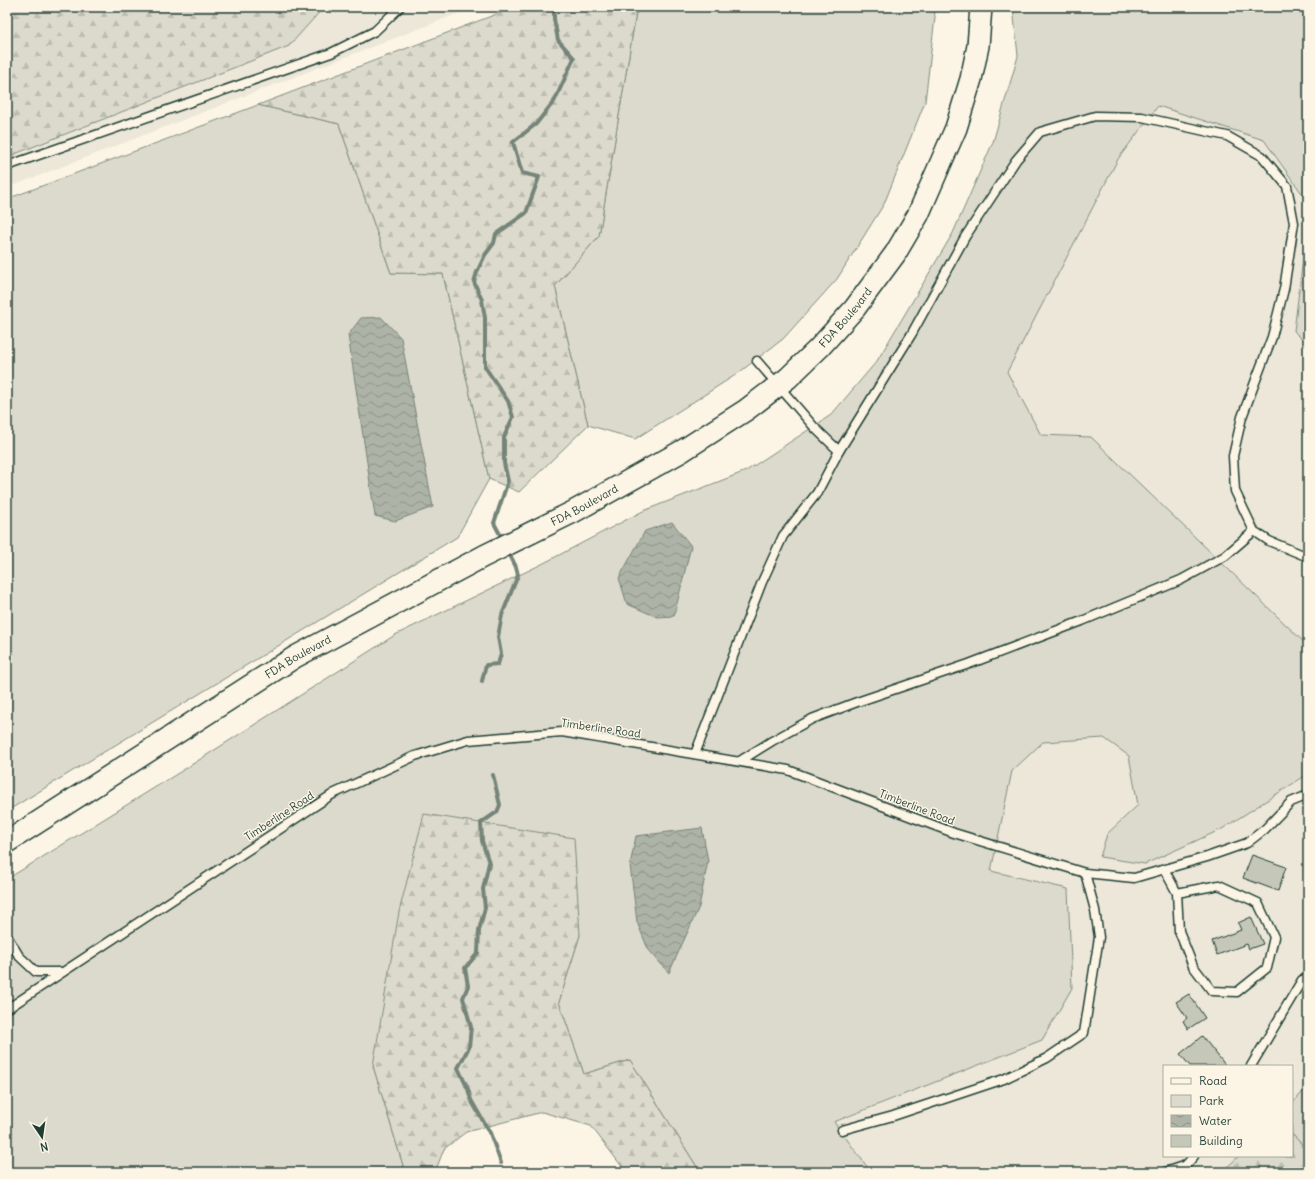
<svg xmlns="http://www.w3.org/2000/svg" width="1315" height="1179" viewBox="0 0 1315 1179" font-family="Delius,sans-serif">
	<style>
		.built { fill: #ece7d8 }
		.green { fill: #dcdacc; stroke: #7e8c80 }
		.forest { fill: url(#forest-firs); stroke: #7e8c80 }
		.water { fill: url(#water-waves); stroke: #758479 }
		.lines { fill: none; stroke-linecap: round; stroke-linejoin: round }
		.stream { stroke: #758479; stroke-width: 4 }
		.building { fill: #c5c7b9; stroke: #1f3d34 }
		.lane-casing { stroke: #1f3d34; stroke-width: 11 }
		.secondary-casing { stroke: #1f3d34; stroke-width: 24 }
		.lane { stroke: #fcf5e5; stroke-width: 8 }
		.secondary { stroke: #fcf5e5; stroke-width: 21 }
		.labels { text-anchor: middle; stroke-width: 3; stroke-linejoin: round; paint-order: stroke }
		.street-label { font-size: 11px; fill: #1f3d34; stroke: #fcf5e5 }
	</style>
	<defs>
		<pattern id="forest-firs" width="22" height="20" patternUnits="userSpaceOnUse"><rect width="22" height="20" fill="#dcdacc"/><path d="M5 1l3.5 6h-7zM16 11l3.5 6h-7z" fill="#bcbcb0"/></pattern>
		<pattern id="water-waves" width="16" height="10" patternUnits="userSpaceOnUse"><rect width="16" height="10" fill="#aeb3a7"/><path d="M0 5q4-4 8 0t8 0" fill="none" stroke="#8d9389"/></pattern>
	</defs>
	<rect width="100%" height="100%" fill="#fcf5e5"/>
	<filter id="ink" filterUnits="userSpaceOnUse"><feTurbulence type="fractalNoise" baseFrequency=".025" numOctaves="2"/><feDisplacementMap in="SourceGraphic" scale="8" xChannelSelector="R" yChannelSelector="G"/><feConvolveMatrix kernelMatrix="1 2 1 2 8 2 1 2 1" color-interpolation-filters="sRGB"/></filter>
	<g filter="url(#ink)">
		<g class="built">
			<polygon points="7,7 475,7 7,188"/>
			<polygon points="1158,106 1264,140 1308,202 1308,218 1294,331 1308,345 1308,646 1091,437 1041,435 1007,372 1118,159"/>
			<polygon points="1104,738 1129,756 1138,805 1107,834 1100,857 1145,864 1222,829 1308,774 1308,1086 1292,1104 1292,1066 1164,1066 1164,1156 1239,1156 1222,1172 871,1172 834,1123 1042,1040 1068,889 991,871 1012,771 1043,742"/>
		</g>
		<g class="green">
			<polygon points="637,7 934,7 935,17 925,102 884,204 837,279 783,339 737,374 635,439 588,425 555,286 599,236"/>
			<polygon points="1013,7 1308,7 1308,202 1264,140 1158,106 1118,159 1007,372 1041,435 1091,437 1308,646 1308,774 1222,829 1145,864 1100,857 1107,834 1138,805 1129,756 1104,738 1043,742 1012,771 991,871 1068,889 1072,988 1042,1040 834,1122 871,1172 698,1172 697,1167 630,1060 584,1074 559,1002 580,935 373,1066 405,1172 7,1172 7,879 188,767 395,635 542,564 643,511 746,471 831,415 877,361 953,233 993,142 1018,56"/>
			<polygon points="258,105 339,124 391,273 443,274 489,479 457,537 7,811 7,199"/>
			<polygon points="1308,218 1308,345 1294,331"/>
			<polygon points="1308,1086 1308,1151 1292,1134 1292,1104"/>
		</g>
		<g class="forest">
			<polygon points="7,7 324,7 289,46 7,157"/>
			<polygon points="515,7 637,7 599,236 555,286 588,425 519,492 489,479 443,274 391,273 339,124 258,105"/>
			<polygon points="424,814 574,838 580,935 559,1002 584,1074 630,1060 697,1167 698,1172 626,1172 591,1126 542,1112 466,1132 444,1149 435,1172 405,1172 373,1066 399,912"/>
			<polygon points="1292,1134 1308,1151 1308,1172 1222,1172 1239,1156 1292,1156"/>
		</g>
		<g class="water">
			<polygon points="381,317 401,338 433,507 395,521 375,516 348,335 361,318"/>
			<polygon points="672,522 691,546 674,616 657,617 627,604 619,578 645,531"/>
			<polygon points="702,828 708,861 699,907 669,973 648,949 637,922 630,865 636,836"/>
		</g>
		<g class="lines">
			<g class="stream">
				<polyline points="503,540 494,523 508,481 504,463 504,437 513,417 508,401 485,367 485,318 482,300 474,282 477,272 485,255 494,243 496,234 526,213 539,177 522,173 513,142 536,124 555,100 574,58 558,40 554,19 554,7"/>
				<polyline points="482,681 486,665 498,664 501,654 498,637 502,615 518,575 516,567 508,551"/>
				<polyline points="493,775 500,805 497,812 481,823 482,841 489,863 483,889 485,908 479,930 478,953 465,968 468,986 463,998 471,1027 469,1047 458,1068 468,1089 471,1100 490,1133 501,1163"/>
			</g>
		</g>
		<g class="building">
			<polygon points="1252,855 1286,867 1278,891 1243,878"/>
			<polygon points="1251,917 1263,944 1249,949 1247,944 1217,955 1212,941 1241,930 1238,923"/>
			<polygon points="1189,994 1205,1018 1188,1029 1183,1021 1187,1018 1176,1002"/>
			<polygon points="1202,1036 1226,1066 1190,1066 1180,1054"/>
		</g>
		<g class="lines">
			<g class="lane-casing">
				<g id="lane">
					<polyline points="7,166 331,53 375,31 400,7"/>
					<polyline points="757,361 815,428 839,451 911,335 965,237 1016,160 1040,132 1095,116 1142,117 1227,136 1262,156 1287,186 1294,223 1284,289 1272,337 1242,417 1233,456 1235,491 1254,531 1269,541 1308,557"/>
					<polyline points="695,754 762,582 783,536 817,493 839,451"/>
					<polyline points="740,761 772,741 812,719 857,702 969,664 1082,621 1181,580 1225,556 1254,531"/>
					<polyline points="1164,869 1177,893 1179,931 1193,966 1212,991 1237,992 1267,968 1274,937 1258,903 1219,885 1177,893"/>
					<polyline points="7,936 19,956 36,972 62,972"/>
					<polyline points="7,1009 333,794 415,756 468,740 562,732 788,770 954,833 1085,873 1134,878 1207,857 1247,843 1265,829 1291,802 1308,795"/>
					<polyline points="1251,1066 1302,980 1308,978"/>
					<polyline points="842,1130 893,1116 1004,1079 1047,1058 1084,1033 1099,937 1095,910 1085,873"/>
					<polyline points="1165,1172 1186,1165 1194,1156"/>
				</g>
			</g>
			<g class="secondary-casing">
				<g id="secondary">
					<path id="s1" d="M7,842L295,657L484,556L573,512L682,451L746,410L788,378L819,348L855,308L895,254L918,215L956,128L971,79L978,46L981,7"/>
				</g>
			</g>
			<use href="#lane" class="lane"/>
			<use href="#secondary" class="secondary"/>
		</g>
	</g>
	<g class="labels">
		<g class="street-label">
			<text dy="4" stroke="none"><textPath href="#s1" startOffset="993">FDA Boulevard</textPath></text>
			<text dy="4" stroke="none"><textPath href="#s1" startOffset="669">FDA Boulevard</textPath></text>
			<text dy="4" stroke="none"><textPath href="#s1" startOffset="345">FDA Boulevard</textPath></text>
			<text transform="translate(601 728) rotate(8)" y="4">Timberline Road</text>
			<text transform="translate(917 807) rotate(21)" y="4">Timberline Road</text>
			<text transform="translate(279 816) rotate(-33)" y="4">Timberline Road</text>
		</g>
	</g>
	<rect width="1315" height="1179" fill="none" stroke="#fcf5e5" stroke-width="24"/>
	<rect x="12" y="12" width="1291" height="1155" fill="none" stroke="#1f3d34" stroke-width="1.5" filter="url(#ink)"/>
	<rect x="1163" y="1065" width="130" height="92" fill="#fcf5e5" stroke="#a4ab9e"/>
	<rect x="1171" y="1078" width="20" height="6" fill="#fcf5e5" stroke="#a4ab9e"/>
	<text x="1199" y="1085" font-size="12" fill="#1f3d34">Road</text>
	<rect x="1171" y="1095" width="20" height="12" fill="#dcdacc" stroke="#a4ab9e"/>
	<text x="1199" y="1105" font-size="12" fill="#1f3d34">Park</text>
	<rect x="1171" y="1115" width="20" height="12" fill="url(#water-waves)" stroke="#a4ab9e"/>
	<text x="1199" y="1125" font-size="12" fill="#1f3d34">Water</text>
	<rect x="1171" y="1135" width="20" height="12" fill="#c5c7b9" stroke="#a4ab9e"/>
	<text x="1199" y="1145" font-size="12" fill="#1f3d34">Building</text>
	<g transform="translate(42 1137) rotate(167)" stroke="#fcf5e5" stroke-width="3" paint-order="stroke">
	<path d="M0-3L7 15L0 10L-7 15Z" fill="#1f3d34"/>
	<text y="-6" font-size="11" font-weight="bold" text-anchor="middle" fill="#1f3d34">N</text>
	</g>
</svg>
